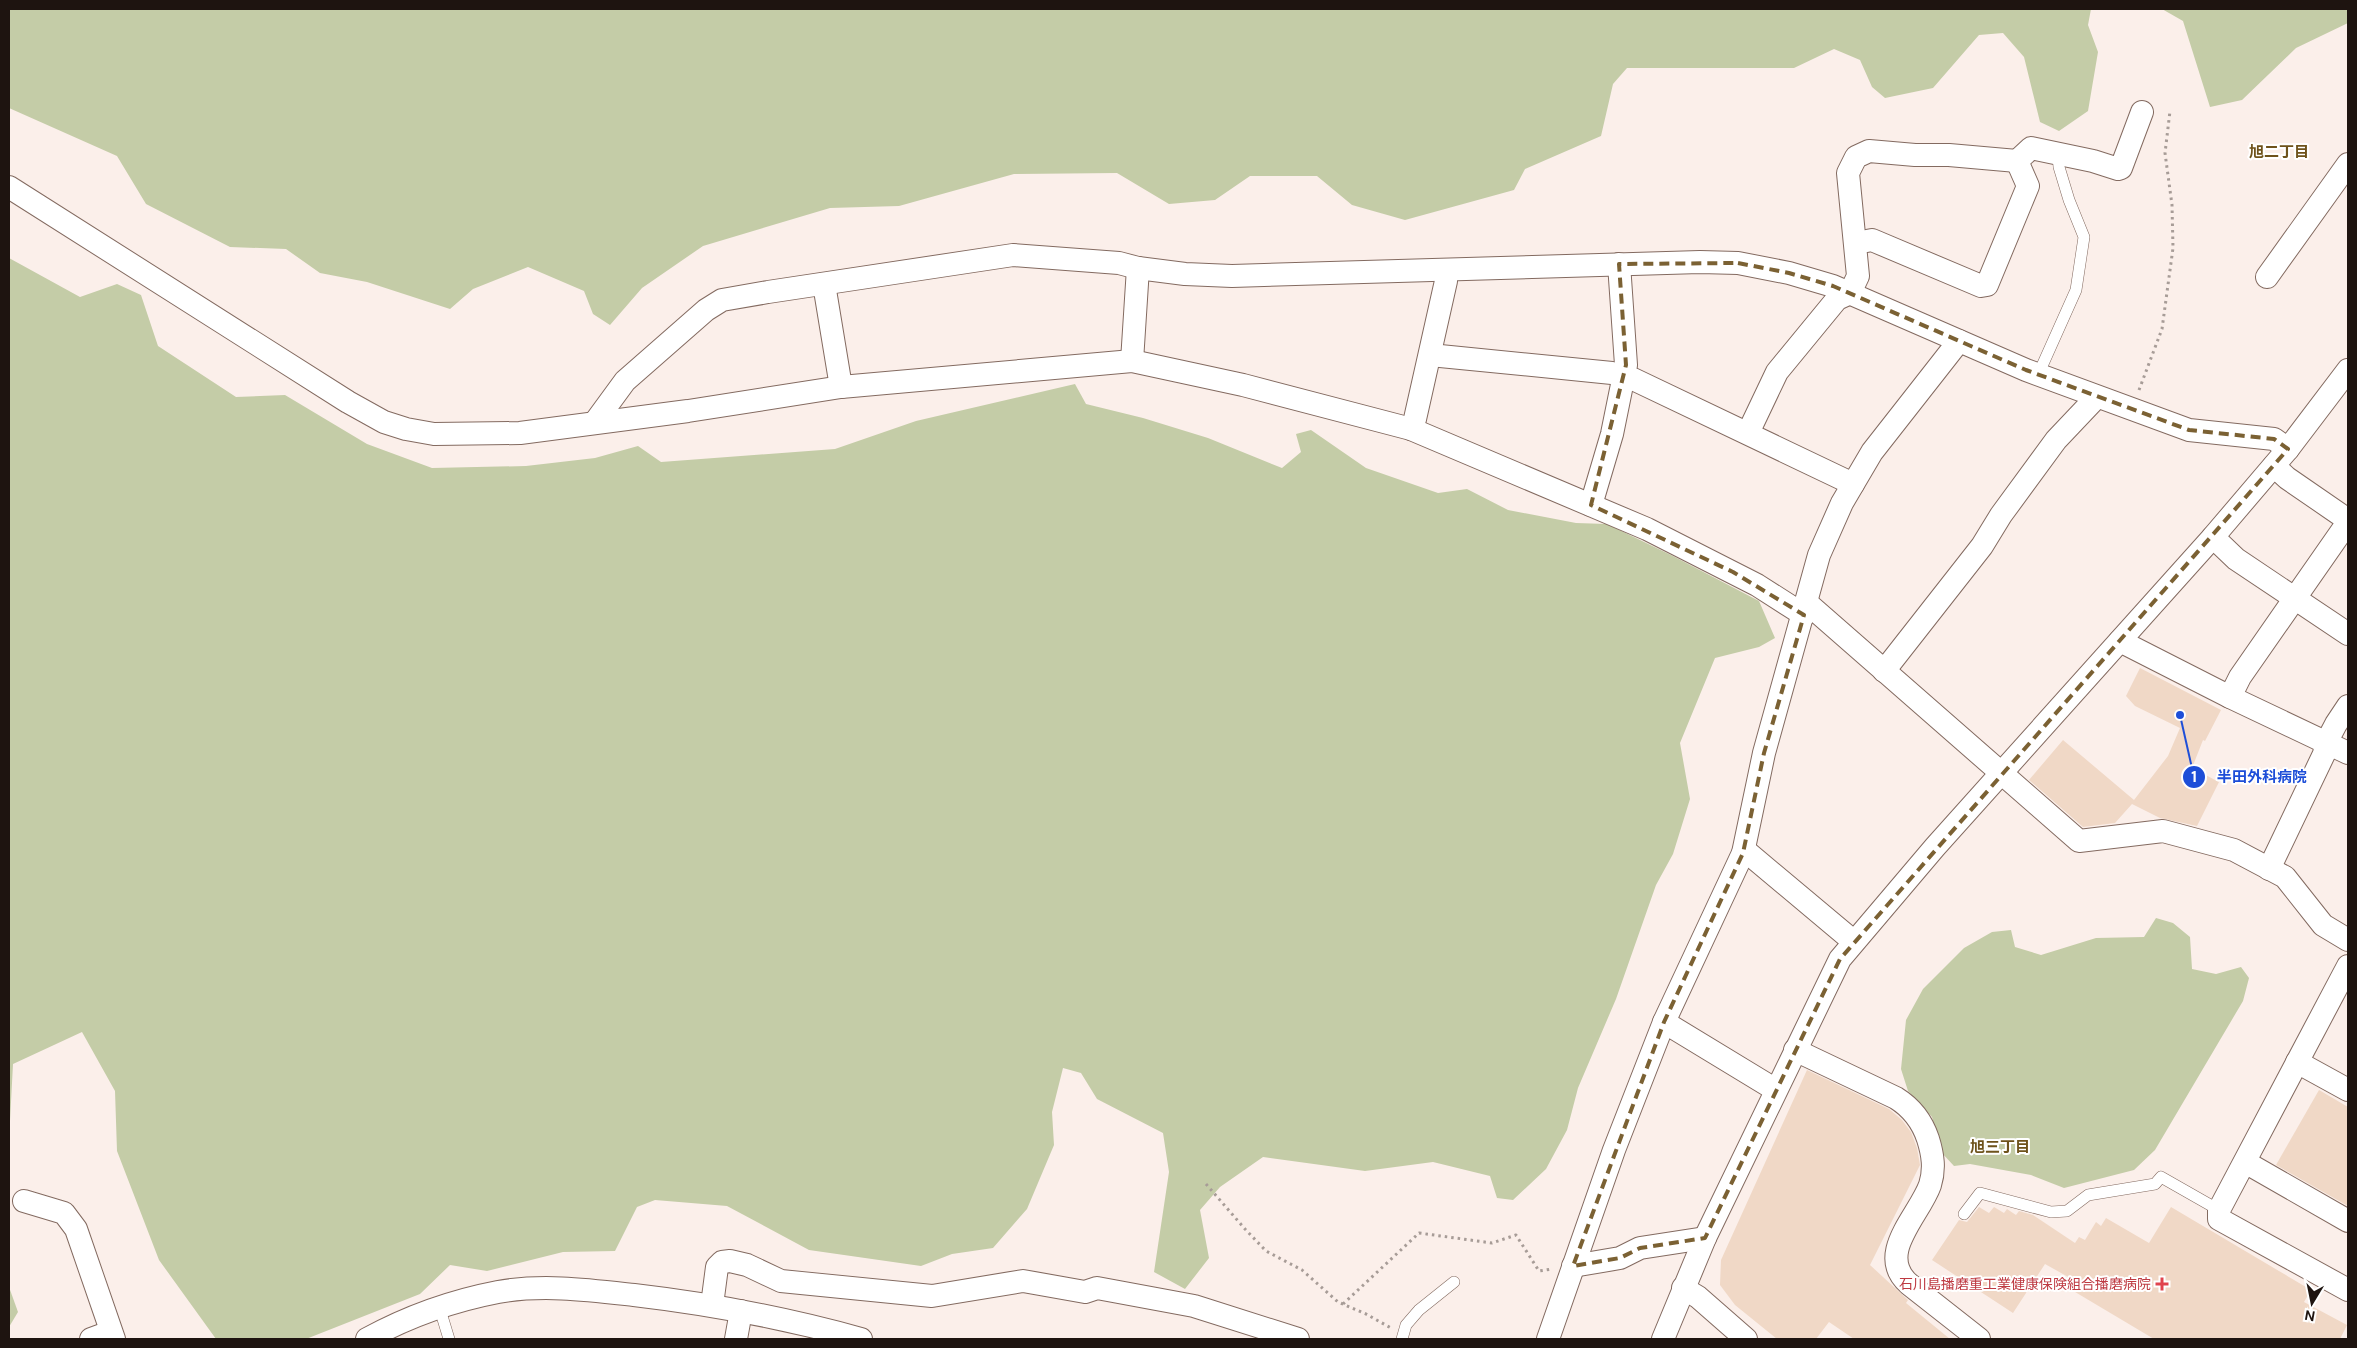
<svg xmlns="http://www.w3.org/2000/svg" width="2357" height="1348" viewBox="0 0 2357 1348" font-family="'DM Sans','Noto Sans JP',sans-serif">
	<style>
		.green { fill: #c4cca7 }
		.building { fill: #f0d8c6 }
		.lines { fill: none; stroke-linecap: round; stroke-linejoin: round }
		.lane-casing { stroke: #836a60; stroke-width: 12 }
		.street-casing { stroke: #836a60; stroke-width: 24 }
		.path { stroke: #a79c97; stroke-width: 3; stroke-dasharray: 2.5 4; stroke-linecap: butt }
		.lane { stroke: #fff; stroke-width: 11 }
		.street { stroke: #fff; stroke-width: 22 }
		.marked { fill: none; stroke: #7b6133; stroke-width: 4; stroke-dasharray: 10 6; stroke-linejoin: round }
		.health-dot { fill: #e0444e; stroke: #fff; stroke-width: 2 }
		.labels { text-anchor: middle; stroke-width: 4; stroke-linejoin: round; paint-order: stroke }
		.health-label { font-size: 14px; fill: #be3a42; stroke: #fff; text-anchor: end }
		.neighbourhood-label { font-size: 15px; font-weight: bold; fill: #6e521b; stroke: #fff }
		.leader { fill: none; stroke: #1d4ed8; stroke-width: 2 }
		.callout-dot { fill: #1d4ed8; stroke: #fff; stroke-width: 2 }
		.mark-label { font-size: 15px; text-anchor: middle; font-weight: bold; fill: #fff }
		.callout-label { font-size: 15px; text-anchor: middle; font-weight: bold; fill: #1d4ed8; stroke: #fff; stroke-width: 4; stroke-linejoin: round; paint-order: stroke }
	</style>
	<rect width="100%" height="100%" fill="#fbefea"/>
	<g class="green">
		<polygon points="9,9 2091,9 2088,25 2098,52 2088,111 2059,131 2040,122 2024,57 2003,33 1979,35 1933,88 1885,98 1872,87 1860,60 1834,49 1794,68 1627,68 1613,84 1601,136 1525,169 1514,190 1405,220 1352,205 1317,176 1250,176 1215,200 1169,204 1117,173 1014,174 899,206 830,208 703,246 642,288 610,325 593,314 584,291 528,267 473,289 450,309 367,282 320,273 286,249 230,247 146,204 117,156 9,108"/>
		<polygon points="2162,9 2348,9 2348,23 2296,48 2242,100 2210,107 2183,21"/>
		<polygon points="9,258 80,297 117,284 141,295 158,346 236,397 285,395 367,444 432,468 526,466 595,458 638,446 661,462 835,449 916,421 1075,384 1086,404 1143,418 1208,438 1282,468 1301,452 1296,434 1311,430 1366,468 1438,493 1467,489 1508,510 1576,523 1607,524 1671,555 1759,601 1775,638 1759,647 1715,658 1680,743 1690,799 1673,854 1656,885 1616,999 1578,1088 1567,1130 1546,1169 1513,1200 1497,1198 1490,1176 1433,1162 1365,1171 1263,1157 1220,1187 1200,1210 1209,1258 1185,1289 1154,1272 1169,1172 1163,1133 1097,1099 1081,1073 1063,1068 1052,1112 1054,1145 1027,1209 993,1248 952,1254 921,1266 809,1250 727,1206 655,1200 637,1207 615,1251 563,1252 487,1271 450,1265 420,1294 306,1339 216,1339 159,1260 117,1151 115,1091 82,1032 13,1064 9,1140"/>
		<polygon points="2156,918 2173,923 2190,937 2192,969 2216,974 2241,967 2249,978 2243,1001 2155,1150 2134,1170 2064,1188 2031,1175 1970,1164 1954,1166 1941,1152 1932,1117 1908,1091 1901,1069 1906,1020 1923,989 1964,948 1992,932 2011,930 2015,947 2041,955 2096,938 2144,937"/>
		<polygon points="9,1287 18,1312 9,1327"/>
	</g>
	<g class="building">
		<polygon points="2140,668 2221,710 2205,741 2203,740 2192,768 2219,782 2197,826 2160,818 2132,804 2115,823 2083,827 2029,780 2063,740 2134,800 2168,756 2180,728 2135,706 2126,696"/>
		<polygon points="1807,1070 1889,1109 1902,1120 1911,1132 1917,1148 1920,1165 1870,1265 1908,1300 1906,1303 1950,1339 1854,1339 1829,1322 1816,1339 1777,1339 1735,1305 1720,1285 1721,1260"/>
		<polygon points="2319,1090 2348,1107 2348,1206 2276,1165"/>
		<polygon points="1979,1207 1989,1213 1994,1207 2004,1213 2007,1209 2016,1215 2019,1211 2033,1215 2075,1243 2079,1237 2085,1240 2096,1222 2101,1226 2106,1218 2149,1243 2171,1207 2311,1290 2304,1302 2347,1325 2340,1339 2154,1339 2065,1286 2070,1278 2045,1264 2013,1313 1932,1260 1959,1220 1967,1222"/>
	</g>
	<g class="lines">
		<g class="lane-casing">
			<g id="lane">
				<polyline points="2038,375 2076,290 2084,237 2069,200 2059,167 2058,155"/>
				<polyline points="1964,1214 1980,1193 2051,1212 2067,1211 2088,1195 2155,1184 2161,1177 2219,1210"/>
				<polyline points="439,1306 449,1339"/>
				<polyline points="1402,1339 1406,1325 1419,1310 1454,1282"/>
			</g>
		</g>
		<g class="street-casing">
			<g id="street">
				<polyline points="9,187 348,402 384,422 406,429 434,434 520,433 688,411 841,387 1132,361 1243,385 1411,429 1647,529 1757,585 1804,615"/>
				<polyline points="1856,243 1872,240 1981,286 1987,285 2028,186 2017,161 2031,148 2093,161 2118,169 2121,168 2142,112"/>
				<polyline points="2267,277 2348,164"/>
				<polyline points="824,284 841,387"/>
				<polyline points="1430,355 1612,373 1633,379 1853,484"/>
				<polyline points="1132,361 1138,268"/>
				<polyline points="595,422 625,381 706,310 722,300 768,292 1013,255 1119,263 1138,268 1185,274 1232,276 1700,262 1738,263 1789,273 1833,286 2026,370 2189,430 2274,439 2288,449"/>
				<polyline points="1411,429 1415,419 1446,281 1446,270"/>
				<polyline points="1748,433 1777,372 1837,299 1850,293 1858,276 1848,173 1856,157 1869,151 1915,155 1949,155 2017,161"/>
				<polyline points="2274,466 2287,478 2348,520"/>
				<polyline points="1591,505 1612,434 1626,365 1619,264"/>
				<polyline points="2213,537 2236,559 2348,634"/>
				<polyline points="1807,603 2079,841 2163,831 2234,850 2285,877 2323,925 2348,940"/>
				<polyline points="2120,641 2230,697 2348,753"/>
				<polyline points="1884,671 1982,546 2001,515 2056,440 2092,402 2094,396"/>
				<polyline points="2230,697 2240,677 2348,522"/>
				<polyline points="1743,853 1748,853 1853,941"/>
				<polyline points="2269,869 2324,754 2326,743 2336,724 2348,706"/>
				<polyline points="2348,966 2219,1210 2219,1219 2348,1290"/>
				<polyline points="1664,1022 1776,1090"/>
				<path d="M1795,1050L1896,1098C1912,1108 1922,1121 1928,1139C1933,1155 1935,1169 1930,1185C1919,1216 1875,1254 1909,1284L1979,1339"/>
				<polyline points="2297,1062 2348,1090"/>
				<polyline points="2245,1162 2348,1221"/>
				<polyline points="24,1201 64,1213 76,1229 114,1339"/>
				<polyline points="1573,1266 1620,1258 1640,1248 1705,1238"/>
				<polyline points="1683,1288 1698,1297 1746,1339"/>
				<polyline points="712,1305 717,1267 722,1262 730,1261 747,1265 781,1281 932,1296 1023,1281 1085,1292 1097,1288 1194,1306 1298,1339"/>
				<polyline points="91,1339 110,1332"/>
				<path d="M367,1339C409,1316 451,1301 498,1292C543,1284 589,1290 634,1295C711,1304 786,1318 861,1339"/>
				<polyline points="736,1339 741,1311"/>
				<polyline points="1548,1339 1614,1150 1664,1022 1743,853 1764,753 1819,555 1842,503 1872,452 1959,341"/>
				<polyline points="1663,1339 1705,1238 1840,959 1935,847 2213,537 2288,449 2348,370"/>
			</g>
		</g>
		<g class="path">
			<polyline points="2139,390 2162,329 2173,248 2172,205 2165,153 2170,111"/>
			<polyline points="1206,1184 1245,1229 1266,1251 1302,1270 1338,1302 1366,1314 1391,1328"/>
			<polyline points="1343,1304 1419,1233 1492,1243 1516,1235 1539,1271 1552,1269"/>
		</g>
		<use href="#lane" class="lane"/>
		<use href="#street" class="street"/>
	</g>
	<path class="marked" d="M1738,263L1789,273L1833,286L2026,370L2189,430L2274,439L2288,449L1840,959L1705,1238L1640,1248L1620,1258L1573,1266L1664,1022L1743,853L1764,753L1804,615L1733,572L1591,505L1626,365L1619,264Z"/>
	<path class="health-dot" d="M2159.5 1276.5h5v5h5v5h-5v5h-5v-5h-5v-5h5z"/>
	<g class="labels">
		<g class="health-label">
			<text x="2151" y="1289">石川島播磨重工業健康保険組合播磨病院</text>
		</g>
		<g class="neighbourhood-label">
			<text x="2279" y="157">旭二丁目</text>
			<text x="2000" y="1152">旭三丁目</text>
		</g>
	</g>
	<path class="leader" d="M2180 715L2194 777"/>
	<g class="callout-dot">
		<circle cx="2180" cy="715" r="5"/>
		<circle cx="2194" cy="777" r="12"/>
	</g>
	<g class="mark-label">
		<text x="2194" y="782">1</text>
	</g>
	<g class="callout-label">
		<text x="2262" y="782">半田外科病院</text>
	</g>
	<rect width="2357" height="1348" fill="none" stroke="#1e1410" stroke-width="20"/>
	<g transform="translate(2312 1303) rotate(190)" stroke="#ffffff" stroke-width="4" paint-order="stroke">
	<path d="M0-4L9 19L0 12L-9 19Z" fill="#1e1410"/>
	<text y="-8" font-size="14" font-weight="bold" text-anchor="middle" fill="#1e1410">N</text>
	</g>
</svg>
